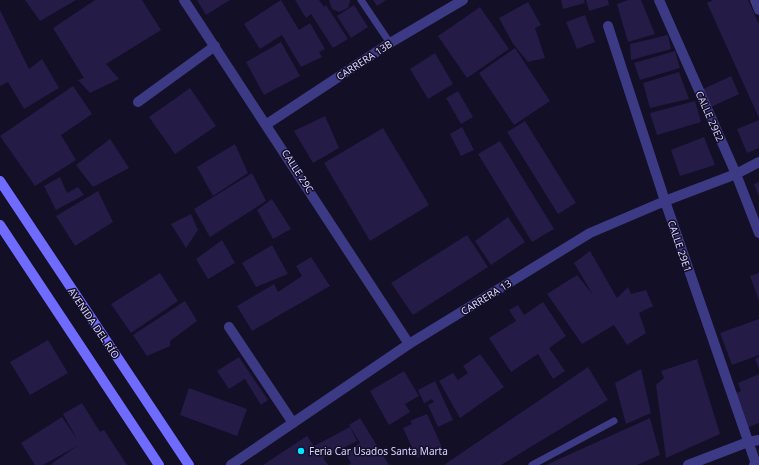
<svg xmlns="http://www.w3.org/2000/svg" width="759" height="465" viewBox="0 0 759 465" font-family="'Noto Sans',sans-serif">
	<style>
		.building { fill: #241b47 }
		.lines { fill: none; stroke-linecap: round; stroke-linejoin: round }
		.service { stroke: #3d3a85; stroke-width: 7 }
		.minor { stroke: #3d3a85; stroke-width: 10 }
		.tertiary { stroke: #3d3a85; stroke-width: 10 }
		.secondary { stroke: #6f6bff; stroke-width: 10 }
		.poi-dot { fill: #00e5ff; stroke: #130f26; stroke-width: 1.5 }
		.labels { text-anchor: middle; stroke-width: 3; stroke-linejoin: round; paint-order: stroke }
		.street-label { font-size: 10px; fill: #d9d4ff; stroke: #130f26 }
		.poi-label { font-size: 10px; fill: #d9d4ff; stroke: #130f26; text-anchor: start }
	</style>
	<rect width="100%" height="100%" fill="#130f26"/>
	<g class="building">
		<polygon points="25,0 76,0 40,21"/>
		<polygon points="95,0 142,0 161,30 106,64 119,79 90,93 78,80 84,78 53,28"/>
		<polygon points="197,0 230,0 206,15"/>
		<polygon points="281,0 299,30 310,23 325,49 319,52 322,57 301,67 282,35 260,49 244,24"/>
		<polygon points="295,0 319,0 324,7 326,5 348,39 333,48 311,14 306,18"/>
		<polygon points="329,0 350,0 350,1 348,8 339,12 332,9"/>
		<polygon points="373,0 386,0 377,6"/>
		<polygon points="561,0 584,0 585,3 563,9"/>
		<polygon points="586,0 608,0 609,5 589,11"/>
		<polygon points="628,0 641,0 655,34 628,42 617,4"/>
		<polygon points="713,0 748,0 759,24 759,118 707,3"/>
		<polygon points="528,2 541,25 535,28 545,58 528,62 513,44 499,18"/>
		<polygon points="354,5 368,27 351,38 337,16"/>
		<polygon points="480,7 509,49 467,78 438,36"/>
		<polygon points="0,10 29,69 42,59 59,88 24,109 8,82 0,86"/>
		<polygon points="585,15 595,42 577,49 566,22"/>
		<polygon points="668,35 671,49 631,60 630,44"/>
		<polygon points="281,42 300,76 264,95 246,62"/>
		<polygon points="515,48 550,101 514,125 479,73"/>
		<polygon points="675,51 680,68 640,80 634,63"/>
		<polygon points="435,53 453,84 428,99 410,69"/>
		<polygon points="679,72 689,99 650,108 643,83"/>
		<polygon points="731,76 739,94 709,108 701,90"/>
		<polygon points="73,86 92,114 61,135 76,160 35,186 0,136"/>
		<polygon points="190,88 216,126 175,154 149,117"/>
		<polygon points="458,91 473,117 461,124 446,98"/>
		<polygon points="695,101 701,122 657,135 650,113"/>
		<polygon points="325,116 339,148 313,163 294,131"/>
		<polygon points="759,120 759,148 747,153 737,129"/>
		<polygon points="525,121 576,203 558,214 507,132"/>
		<polygon points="462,127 474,150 461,156 450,134"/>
		<polygon points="383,128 429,205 370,241 324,163"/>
		<polygon points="704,137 715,165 680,176 671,150"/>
		<polygon points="110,139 129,168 93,187 76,165"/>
		<polygon points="500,141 554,229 532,242 478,154"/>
		<polygon points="235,144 248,173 213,196 197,167"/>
		<polygon points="252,173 266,201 210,237 194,209"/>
		<polygon points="60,177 67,193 78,187 84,195 56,210 44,186"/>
		<polygon points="759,182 759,197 754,184"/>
		<polygon points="98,191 113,222 75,246 56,216"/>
		<polygon points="272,199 291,229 273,239 257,210"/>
		<polygon points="191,214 198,230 186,248 171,224"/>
		<polygon points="508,217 525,242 491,265 475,241"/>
		<polygon points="467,235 488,267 413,315 391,283"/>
		<polygon points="222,240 235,263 208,279 196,259"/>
		<polygon points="272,245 288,274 256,287 242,263"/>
		<polygon points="590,251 617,298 628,287 631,294 646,290 653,306 639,313 646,333 627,345 614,325 582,344 547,294 577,275 593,295 574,263"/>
		<polygon points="311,257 330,286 252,331 237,306 274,284 278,292 302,276 296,266"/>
		<polygon points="160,273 178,301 131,333 111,304"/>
		<polygon points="759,273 759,301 750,276"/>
		<polygon points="185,301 197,321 170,341 170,346 147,356 133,335"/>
		<polygon points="543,302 566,336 549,348 565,371 553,379 538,354 511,372 489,338 516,321 509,310 518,305 524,315"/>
		<polygon points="759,319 759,355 732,365 720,333"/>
		<polygon points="48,340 68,373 30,395 10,362"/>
		<polygon points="480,354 504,387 460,418 439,381 453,373 458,380 468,373 463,366"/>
		<polygon points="239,357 268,400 261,405 245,379 229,389 217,371"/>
		<polygon points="759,357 759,369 755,359"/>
		<polygon points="697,359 720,434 666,458 656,385 664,378 661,371"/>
		<polygon points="588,367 608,400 501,465 444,465"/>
		<polygon points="641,369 651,413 626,424 615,383"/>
		<polygon points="404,371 419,396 405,404 410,412 389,425 370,391"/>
		<polygon points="759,374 759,423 747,428 734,394 741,391 738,383"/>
		<polygon points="435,381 453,420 438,427 428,405 434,402 432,399 424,403 418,390"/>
		<polygon points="189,388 247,409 237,436 180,415"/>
		<polygon points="82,403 100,432 104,430 127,465 52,465 51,464 77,446 43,465 35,465 21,443 62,417 77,439 63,414"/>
		<polygon points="427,414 442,447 417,458 403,428 412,424 410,421"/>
		<polygon points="360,418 389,465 348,465 351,463 345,453 360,443 349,425"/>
		<polygon points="650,418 660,455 637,465 546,465"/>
		<polygon points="350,427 357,441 323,458 328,465 263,465 307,436 314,446"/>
	</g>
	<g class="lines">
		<g class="service">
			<polyline points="361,0 390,43"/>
			<polyline points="532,465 614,421"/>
		</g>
		<g class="minor">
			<polyline points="184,0 409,344"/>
			<polyline points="659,0 736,174 759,233"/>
			<polyline points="755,0 759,10"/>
			<polyline points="608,26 665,201 756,464"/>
			<polyline points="138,102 215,46"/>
			<polyline points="267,124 390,43 463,0"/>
			<polyline points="229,327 293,423"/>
			<polyline points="231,465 409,344 590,233 665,201 736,174 759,162"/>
		</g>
		<g class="tertiary">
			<polyline points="688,465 748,442 759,440"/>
			<polyline points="754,465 759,464"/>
		</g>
		<g class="secondary">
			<polyline points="0,181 189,465"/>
			<polyline points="0,225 159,465"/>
		</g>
	</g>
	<circle class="poi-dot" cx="301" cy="451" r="4"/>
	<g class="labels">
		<g class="street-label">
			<text transform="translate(364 60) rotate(-33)" y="4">CARRERA 13B</text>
			<text transform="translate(710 116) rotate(66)" y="4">CALLE 29E2</text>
			<text transform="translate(298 171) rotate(57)" y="4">CALLE 29C</text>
			<text transform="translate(680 246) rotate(71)" y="4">CALLE 29E1</text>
			<text transform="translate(486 297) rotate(-32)" y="4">CARRERA 13</text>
			<text transform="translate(94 323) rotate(56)" y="4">AVENIDA DEL RÍO</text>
		</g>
		<g class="poi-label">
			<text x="309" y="455">Feria Car Usados Santa Marta</text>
		</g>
	</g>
</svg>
